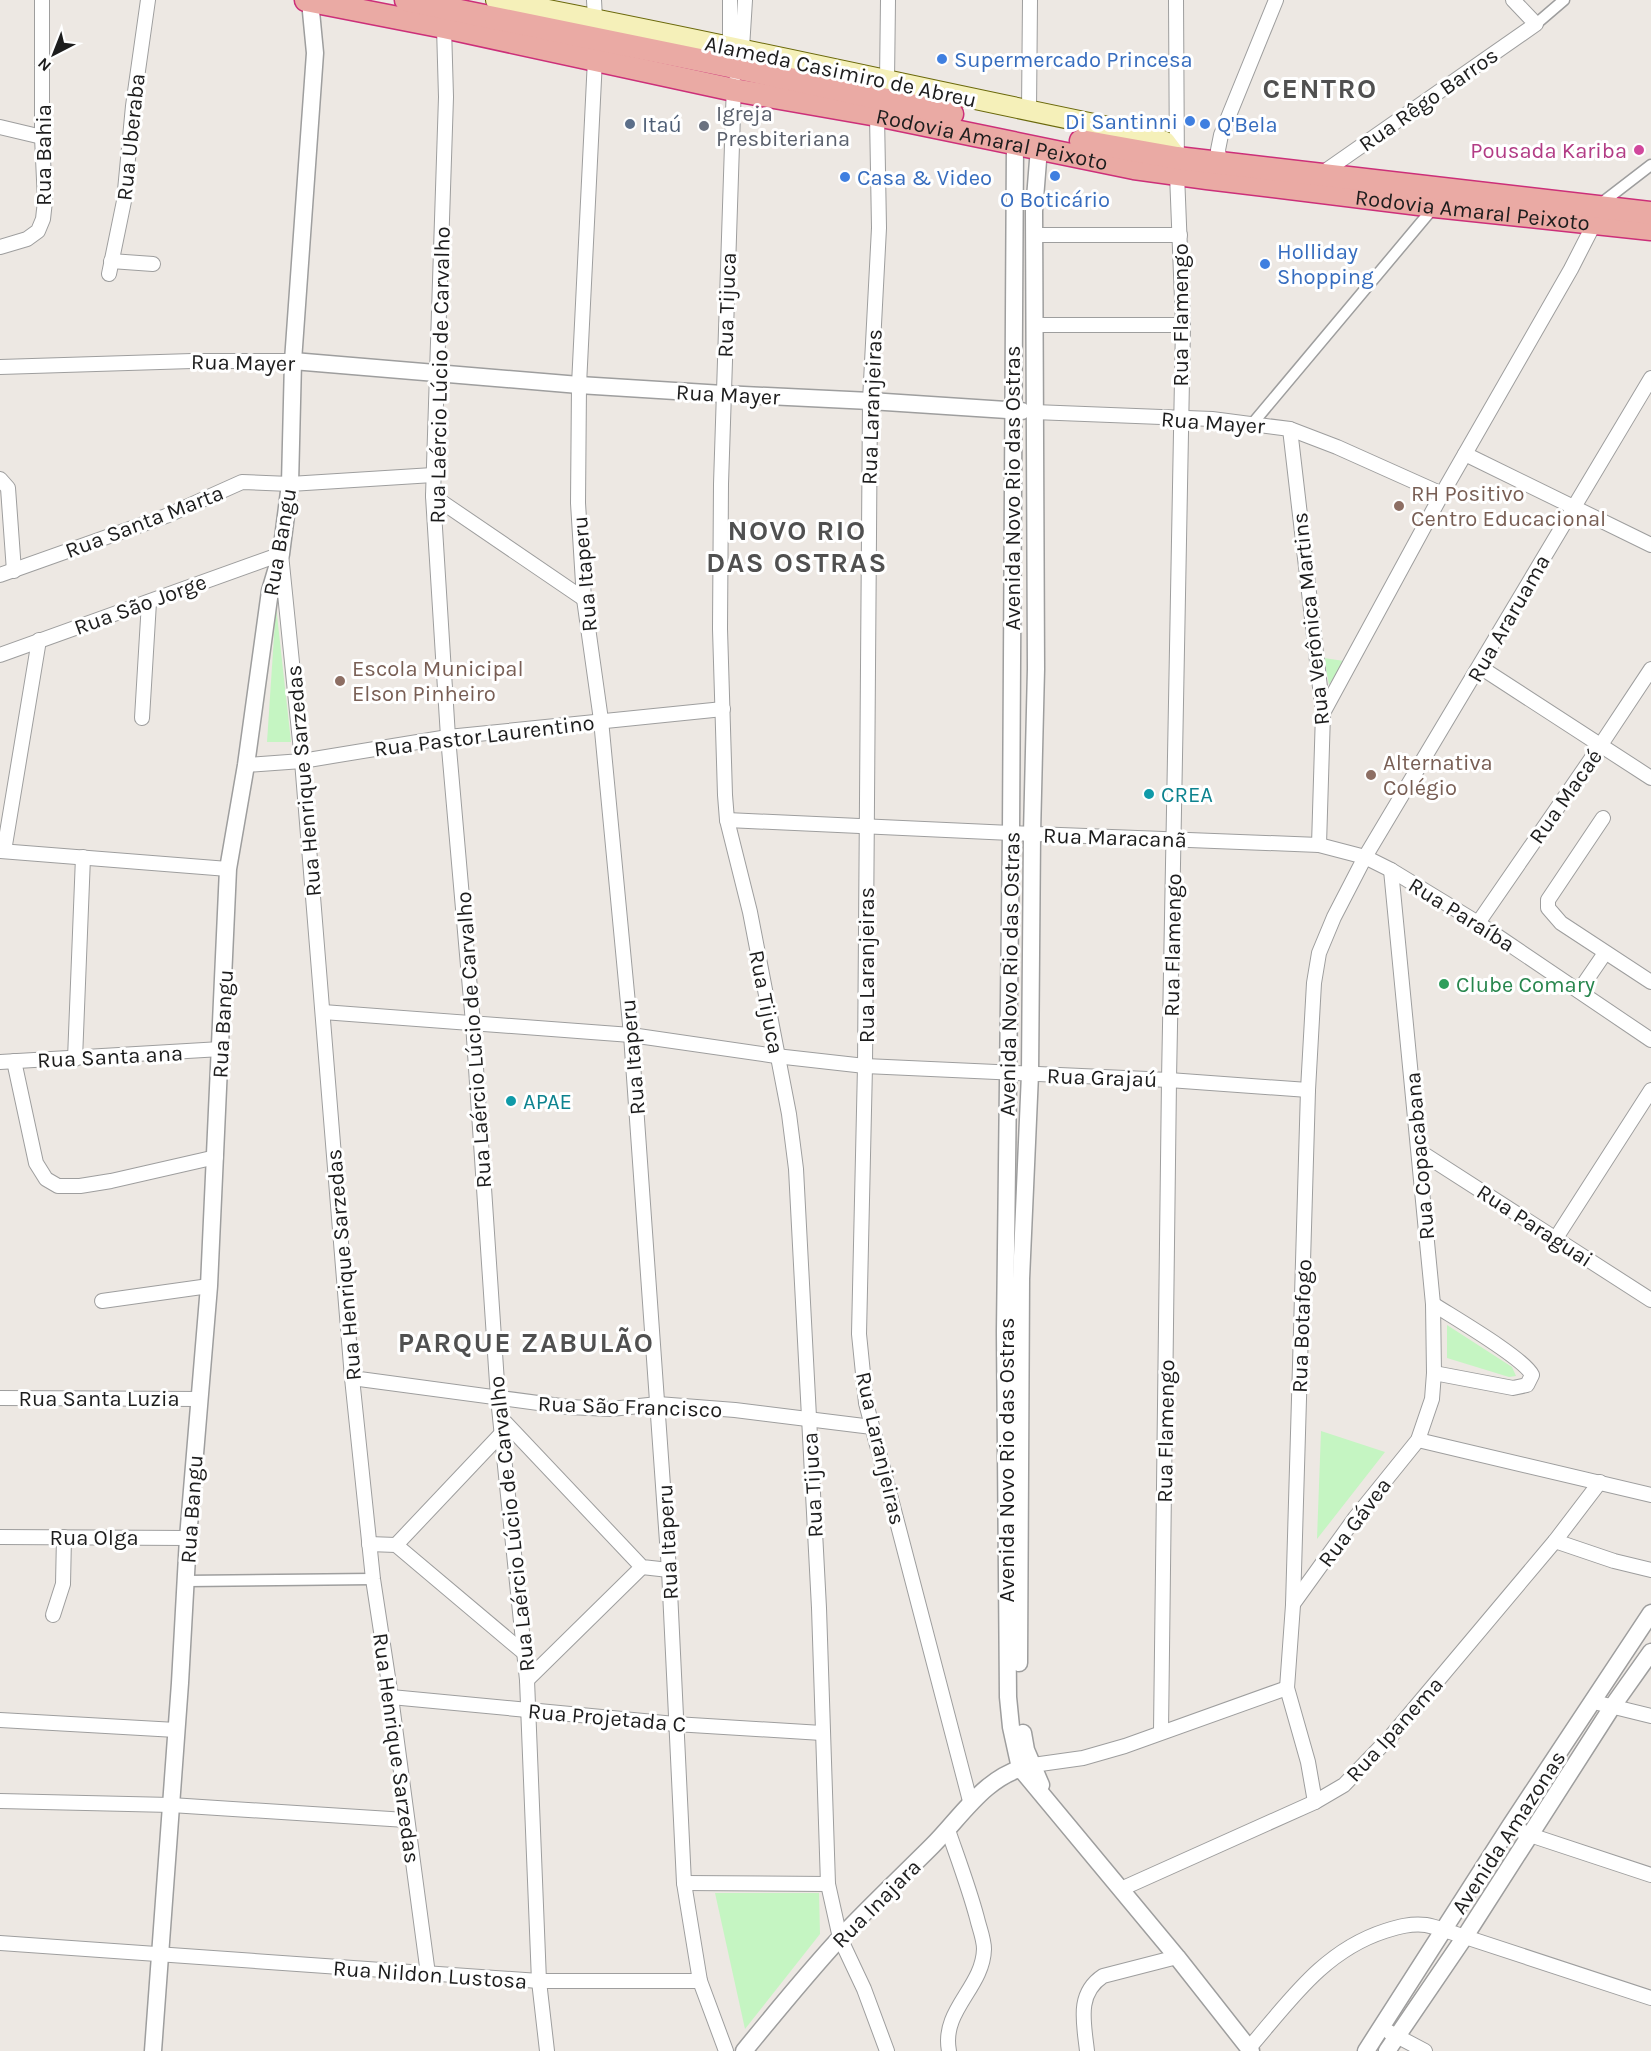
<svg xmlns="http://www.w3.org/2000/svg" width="1651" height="2051" viewBox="0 0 1651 2051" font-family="Karla,sans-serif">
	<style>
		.park { fill: #c5f5c2 }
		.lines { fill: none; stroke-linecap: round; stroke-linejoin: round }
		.pedestrian-casing { stroke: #9e9e9e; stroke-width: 13 }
		.minor-casing { stroke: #9e9e9e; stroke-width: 16 }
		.tertiary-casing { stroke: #9e9e9e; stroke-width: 19 }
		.secondary-casing { stroke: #6b690c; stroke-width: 22 }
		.trunk-casing { stroke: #cc2f79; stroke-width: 25 }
		.pedestrian { stroke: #fff; stroke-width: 10 }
		.minor { stroke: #fff; stroke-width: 14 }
		.tertiary { stroke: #fff; stroke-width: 16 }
		.secondary { stroke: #f5f0b9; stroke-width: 20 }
		.trunk { stroke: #eaaaa4; stroke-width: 22 }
		.shop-dot { fill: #3f7fe0; stroke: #fff; stroke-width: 2 }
		.service-dot { fill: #5c6f8a; stroke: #fff; stroke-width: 2 }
		.worship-dot { fill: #6b7280; stroke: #fff; stroke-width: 2 }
		.hotel-dot { fill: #d1479c; stroke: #fff; stroke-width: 2 }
		.education-dot { fill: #8d6e63; stroke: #fff; stroke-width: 2 }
		.culture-dot { fill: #0f9aa8; stroke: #fff; stroke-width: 2 }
		.leisure-dot { fill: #2e9e5b; stroke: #fff; stroke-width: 2 }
		.labels { text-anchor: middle; stroke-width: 6; stroke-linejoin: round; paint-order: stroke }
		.shop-label { font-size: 22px; fill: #366cbe; stroke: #fff; text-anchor: start }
		.street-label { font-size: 22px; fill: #1d1d1d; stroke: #fff }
		.worship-label { font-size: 22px; fill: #5b616d; stroke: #fff; text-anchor: start }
		.service-label { font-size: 22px; fill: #4e5e75; stroke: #fff; text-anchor: start }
		.hotel-label { font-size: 22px; fill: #b23c85; stroke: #fff; text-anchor: end }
		.education-label { font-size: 22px; fill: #785e54; stroke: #fff; text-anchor: start }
		.culture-label { font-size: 22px; fill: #0d838f; stroke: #fff; text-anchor: start }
		.leisure-label { font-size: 22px; fill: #27864d; stroke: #fff; text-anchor: start }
		.district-label { font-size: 28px; font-weight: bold; letter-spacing: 1.5px; fill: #505050; stroke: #fff }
	</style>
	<rect width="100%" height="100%" fill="#ede8e3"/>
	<g class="park">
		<polygon points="276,606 291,742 267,742"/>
		<polygon points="1324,658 1344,661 1329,685"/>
		<polygon points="1447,1325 1512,1367 1516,1376 1509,1377 1447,1358"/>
		<polygon points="1321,1431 1385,1452 1317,1539"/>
		<polygon points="715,1893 819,1893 820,1934 745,2029"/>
	</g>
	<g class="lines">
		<g class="pedestrian-casing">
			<g id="pedestrian">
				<polyline points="1536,24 1564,0"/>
				<polyline points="1599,205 1651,165"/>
				<polyline points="1253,423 1434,207"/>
				<polyline points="187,1581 373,1579"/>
			</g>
		</g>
		<g class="minor-casing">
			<g id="minor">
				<polyline points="594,0 595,18"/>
				<polyline points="444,27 446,97 433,496 448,737 473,1023 498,1398 527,1680 539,1981 547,2051"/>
				<polyline points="730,46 730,0"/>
				<polyline points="742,48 745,0"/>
				<polyline points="595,59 579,385 578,503 584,599 601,720 631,1035 669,1570 684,1883 700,1981 726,2051"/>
				<polyline points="887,81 888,0"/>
				<polyline points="734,83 721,484 720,629 725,795 727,820 750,912 789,1114 796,1169 819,1608 828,1884 840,1938 864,1989 887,2051"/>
				<polyline points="1029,111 1030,0"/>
				<polyline points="877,115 879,228 870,401 865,1066 859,1334 866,1403 970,1801"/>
				<polyline points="0,127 42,137"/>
				<polyline points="1221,169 1218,150 1221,135 1276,0"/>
				<polyline points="1321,174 1536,24 1513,0"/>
				<polyline points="1034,235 1180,235"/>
				<polyline points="0,247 27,239 38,231 43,219 45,201 42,137 42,0"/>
				<polyline points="111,261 153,264"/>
				<polyline points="109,274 124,201 133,106 148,0"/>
				<polyline points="1034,325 1183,325"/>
				<polyline points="0,367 192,361 293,361"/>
				<polyline points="1034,412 1212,419 1290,429 1337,447 1442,494"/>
				<polyline points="1290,429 1323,713 1319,845"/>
				<polyline points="1465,454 1651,545"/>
				<polyline points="0,479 8,488 14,571"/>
				<polyline points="433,496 584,599"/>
				<polyline points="0,575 166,516 242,482 290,484 433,475"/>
				<polyline points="0,655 281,554 302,761 352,1378 373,1579 391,1697 428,1974"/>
				<polyline points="1480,667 1651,778"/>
				<polyline points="1323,713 1442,494 1571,269 1594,224 1594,218"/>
				<polyline points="142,718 149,602"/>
				<polyline points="246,765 302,761 448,737 723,709"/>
				<polyline points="1603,818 1548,900 1548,908 1561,923 1651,982"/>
				<polyline points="727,820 1011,833 1319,845 1365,857 1391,870 1478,923 1651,1040"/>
				<polyline points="0,851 228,869"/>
				<polyline points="4,851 39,640"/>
				<polyline points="1478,923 1600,746 1651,669"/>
				<polyline points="1579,991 1605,953"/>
				<polyline points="323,1012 631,1035 776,1056 865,1066 1169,1080 1308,1090"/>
				<polyline points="75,1059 83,857"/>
				<polyline points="14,1061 36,1163 46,1179 58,1186 80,1186 111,1181 216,1157"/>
				<polyline points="0,1062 221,1049"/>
				<polyline points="1419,1151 1651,1300"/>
				<polyline points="1556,1238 1651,1090"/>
				<polyline points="102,1301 209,1286"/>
				<path d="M1433,1304C1453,1317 1524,1358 1532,1375L1527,1385L1513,1388L1434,1373"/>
				<polyline points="352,1378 568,1407 611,1409 658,1404 735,1410 872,1427"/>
				<polyline points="0,1398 199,1399"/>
				<polyline points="502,1419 642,1567 669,1570"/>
				<polyline points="1418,1440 1651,1495"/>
				<polyline points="0,1537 188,1538"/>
				<polyline points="1555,1541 1614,1561 1651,1570"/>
				<polyline points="369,1544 396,1545 523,1652"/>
				<polyline points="396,1545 501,1434"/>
				<polyline points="1293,1604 1355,1518 1418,1440 1432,1399 1434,1373 1433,1304 1391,870"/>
				<polyline points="53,1615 63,1584 64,1537"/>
				<polyline points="527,1680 642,1567"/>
				<polyline points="391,1697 675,1724 822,1733"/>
				<polyline points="1594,1702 1651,1716"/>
				<polyline points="0,1720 176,1730"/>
				<polyline points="1161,1732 1169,1080 1183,325 1177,174 1176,0"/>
				<polyline points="1033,1765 1083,1758 1125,1746 1287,1688"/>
				<polyline points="0,1801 171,1805 406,1820"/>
				<polyline points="1315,1802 1308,1762 1287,1688 1293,1605 1308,1090 1314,983 1319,953 1334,917 1365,857 1651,378"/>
				<polyline points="1510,1826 1530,1835 1651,1875"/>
				<path d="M948,1830C958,1859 969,1888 977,1918C979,1927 984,1939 984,1949C983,1988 941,2010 949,2051"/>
				<polyline points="684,1883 828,1884"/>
				<polyline points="1121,1889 1315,1802 1344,1785 1392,1735 1555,1541 1600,1482"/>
				<polyline points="0,1943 539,1981 700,1981"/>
				<polyline points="1389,2032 1425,2051"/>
				<path d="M1249,2048C1289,2002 1323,1951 1385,1931C1398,1927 1411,1923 1426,1925C1432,1926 1438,1928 1444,1930L1651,1998"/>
				<path d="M1087,2051C1084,2023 1076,1994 1103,1976L1177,1957"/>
			</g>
		</g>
		<g class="tertiary-casing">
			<g id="tertiary">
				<polyline points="1015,143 1011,833 1005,1332 1008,1697 1011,1727 1020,1768 1177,1957 1251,2051"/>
				<polyline points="293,361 579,385 723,394 870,401 1022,411"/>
				<polyline points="1019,1663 1021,1279 1030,1074 1032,834 1036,669 1034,211 1039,148"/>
				<polyline points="1023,1733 1026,1750 1041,1785"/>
				<polyline points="153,2051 180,1683 188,1538 209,1286 228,869 246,765 270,591 281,554 290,484 293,361 315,53 310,1"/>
				<path d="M744,2051C775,2013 806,1975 839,1939C869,1907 901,1877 932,1846C962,1816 985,1776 1029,1766"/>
				<polyline points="1366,2051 1510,1826 1651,1613"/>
				<polyline points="1387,2051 1464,1938 1612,1707 1651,1652"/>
			</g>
		</g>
		<g class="secondary-casing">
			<path id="secondary" d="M496,0C714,41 930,91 1148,135L1165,142L1177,158"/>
		</g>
		<g class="trunk-casing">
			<g id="trunk">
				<path id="s1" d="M306,0L444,27L734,90L877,115L1134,168L1207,178L1435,206L1651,229"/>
				<polyline points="406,0 734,67 952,114"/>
				<polyline points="1081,141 1177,158 1651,213"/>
			</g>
		</g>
		<use href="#pedestrian" class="pedestrian"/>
		<use href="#minor" class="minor"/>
		<use href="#tertiary" class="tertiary"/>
		<use href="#secondary" class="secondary"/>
		<use href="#trunk" class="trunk"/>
	</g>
	<g class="shop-dot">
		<circle cx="942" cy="59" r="6"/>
		<circle cx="1190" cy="121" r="6"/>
		<circle cx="1205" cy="124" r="6"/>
		<circle cx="1055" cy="176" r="6"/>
		<circle cx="845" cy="177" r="6"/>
		<circle cx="1265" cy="264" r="6"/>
	</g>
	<circle class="service-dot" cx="630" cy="124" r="6"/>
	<circle class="worship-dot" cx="704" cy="126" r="6"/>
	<circle class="hotel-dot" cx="1639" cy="150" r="6"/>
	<g class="education-dot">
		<circle cx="1399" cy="506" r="6"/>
		<circle cx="340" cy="681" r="6"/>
		<circle cx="1371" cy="775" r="6"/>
	</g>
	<g class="culture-dot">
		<circle cx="1149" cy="794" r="6"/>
		<circle cx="511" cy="1101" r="6"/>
	</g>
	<circle class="leisure-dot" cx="1444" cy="984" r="6"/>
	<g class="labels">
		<g class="shop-label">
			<text x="954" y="67">Supermercado Princesa</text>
			<text x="1178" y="129" text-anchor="end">Di Santinni</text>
			<text x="1217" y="132">Q'Bela</text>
			<text x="857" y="185">Casa &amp; Video</text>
			<text x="1055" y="207" text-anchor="middle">O Boticário</text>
			<text x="1277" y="259">Holliday<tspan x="1277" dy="25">Shopping</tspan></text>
		</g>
		<g class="street-label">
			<text transform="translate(841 71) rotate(12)" y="8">Alameda Casimiro de Abreu</text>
			<text transform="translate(1428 99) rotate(-35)" y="8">Rua Rêgo Barros</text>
			<text transform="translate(130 137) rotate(-84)" y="8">Rua Uberaba</text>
			<text dy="8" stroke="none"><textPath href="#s1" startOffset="700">Rodovia Amaral Peixoto</textPath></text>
			<text transform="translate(43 155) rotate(-90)" y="8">Rua Bahia</text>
			<text dy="8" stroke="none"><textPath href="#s1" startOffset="1186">Rodovia Amaral Peixoto</textPath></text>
			<text transform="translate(726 305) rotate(-88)" y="8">Rua Tijuca</text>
			<text transform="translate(1180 315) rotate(-90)" y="8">Rua Flamengo</text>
			<text transform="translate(243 362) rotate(1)" y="8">Rua Mayer</text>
			<text transform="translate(439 375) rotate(-89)" y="8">Rua Laércio Lúcio de Carvalho</text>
			<text transform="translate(728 394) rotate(3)" y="8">Rua Mayer</text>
			<text transform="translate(871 407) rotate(-88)" y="8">Rua Laranjeiras</text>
			<text transform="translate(1213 422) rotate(4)" y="8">Rua Mayer</text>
			<text transform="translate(1012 488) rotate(-90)" y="8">Avenida Novo Rio das Ostras</text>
			<text transform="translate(144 521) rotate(-21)" y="8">Rua Santa Marta</text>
			<text transform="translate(279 542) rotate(-80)" y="8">Rua Bangu</text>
			<text transform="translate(584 574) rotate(-95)" y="8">Rua Itaperu</text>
			<text transform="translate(140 604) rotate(-20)" y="8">Rua São Jorge</text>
			<text transform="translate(1508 618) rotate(-60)" y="8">Rua Araruama</text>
			<text transform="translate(1310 619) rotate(-96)" y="8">Rua Verônica Martins</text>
			<text transform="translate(484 735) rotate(-7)" y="8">Rua Pastor Laurentino</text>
			<text transform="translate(303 781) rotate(-95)" y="8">Rua Henrique Sarzedas</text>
			<text transform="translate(1565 796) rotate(-55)" y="8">Rua Macaé</text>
			<text transform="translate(1115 837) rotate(2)" y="8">Rua Maracanã</text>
			<text transform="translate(1462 914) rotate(32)" y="8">Rua Paraíba</text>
			<text transform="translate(1172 945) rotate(-89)" y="8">Rua Flamengo</text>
			<text transform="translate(866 965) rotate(-90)" y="8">Rua Laranjeiras</text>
			<text transform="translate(1009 974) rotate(-89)" y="8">Avenida Novo Rio das Ostras</text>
			<text transform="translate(767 1002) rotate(79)" y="8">Rua Tijuca</text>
			<text transform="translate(222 1024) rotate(-87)" y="8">Rua Bangu</text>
			<text transform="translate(473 1040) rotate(-94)" y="8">Rua Laércio Lúcio de Carvalho</text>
			<text transform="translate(110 1056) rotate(-3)" y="8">Rua Santa ana</text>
			<text transform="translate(632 1057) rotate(-95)" y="8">Rua Itaperu</text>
			<text transform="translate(1102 1077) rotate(2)" y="8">Rua Grajaú</text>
			<text transform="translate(1419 1156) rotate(-95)" y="8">Rua Copacabana</text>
			<text transform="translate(1535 1225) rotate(33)" y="8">Rua Paraguai</text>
			<text transform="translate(343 1265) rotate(-95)" y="8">Rua Henrique Sarzedas</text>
			<text transform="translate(1301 1326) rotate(-88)" y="8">Rua Botafogo</text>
			<text x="99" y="1406">Rua Santa Luzia</text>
			<text transform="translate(630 1406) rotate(2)" y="8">Rua São Francisco</text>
			<text transform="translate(1165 1431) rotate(-89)" y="8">Rua Flamengo</text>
			<text transform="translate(881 1448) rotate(77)" y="8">Rua Laranjeiras</text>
			<text transform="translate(1006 1460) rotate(-90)" y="8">Avenida Novo Rio das Ostras</text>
			<text transform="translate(812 1485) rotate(-93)" y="8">Rua Tijuca</text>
			<text transform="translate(191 1509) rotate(-86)" y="8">Rua Bangu</text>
			<text transform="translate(1354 1522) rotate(-53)" y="8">Rua Gávea</text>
			<text transform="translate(511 1524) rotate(-96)" y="8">Rua Laércio Lúcio de Carvalho</text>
			<text x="94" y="1545">Rua Olga</text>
			<text transform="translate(667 1542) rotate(-93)" y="8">Rua Itaperu</text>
			<text transform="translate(607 1717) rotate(5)" y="8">Rua Projetada C</text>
			<text transform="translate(1394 1729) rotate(-48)" y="8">Rua Ipanema</text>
			<text transform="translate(397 1748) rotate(82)" y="8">Rua Henrique Sarzedas</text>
			<text transform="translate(1508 1832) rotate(-57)" y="8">Avenida Amazonas</text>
			<text transform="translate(876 1903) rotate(-45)" y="8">Rua Inajara</text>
			<text transform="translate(430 1974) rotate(4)" y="8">Rua Nildon Lustosa</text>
		</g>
		<g class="worship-label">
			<text x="716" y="121">Igreja<tspan x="716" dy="25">Presbiteriana</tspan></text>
		</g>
		<g class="service-label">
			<text x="642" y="132">Itaú</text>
		</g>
		<g class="hotel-label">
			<text x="1627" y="158">Pousada Kariba</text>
		</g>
		<g class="education-label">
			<text x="1411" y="501">RH Positivo<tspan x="1411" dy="25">Centro Educacional</tspan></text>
			<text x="352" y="676">Escola Municipal<tspan x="352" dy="25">Elson Pinheiro</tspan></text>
			<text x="1383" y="770">Alternativa<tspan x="1383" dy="25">Colégio</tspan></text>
		</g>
		<g class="culture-label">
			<text x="1161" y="802">CREA</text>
			<text x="523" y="1109">APAE</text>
		</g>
		<g class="leisure-label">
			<text x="1456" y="992">Clube Comary</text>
		</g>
		<g class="district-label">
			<text x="1320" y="98">CENTRO</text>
			<text x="797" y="540">NOVO RIO<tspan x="797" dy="32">DAS OSTRAS</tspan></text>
			<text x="526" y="1352">PARQUE ZABULÃO</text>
		</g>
	</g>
	<g transform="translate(54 54) rotate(222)" stroke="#ffffff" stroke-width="4.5" paint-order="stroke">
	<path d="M0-4.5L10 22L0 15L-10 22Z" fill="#1d1d1d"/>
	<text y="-9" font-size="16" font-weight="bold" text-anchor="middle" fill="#1d1d1d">N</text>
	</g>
</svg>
